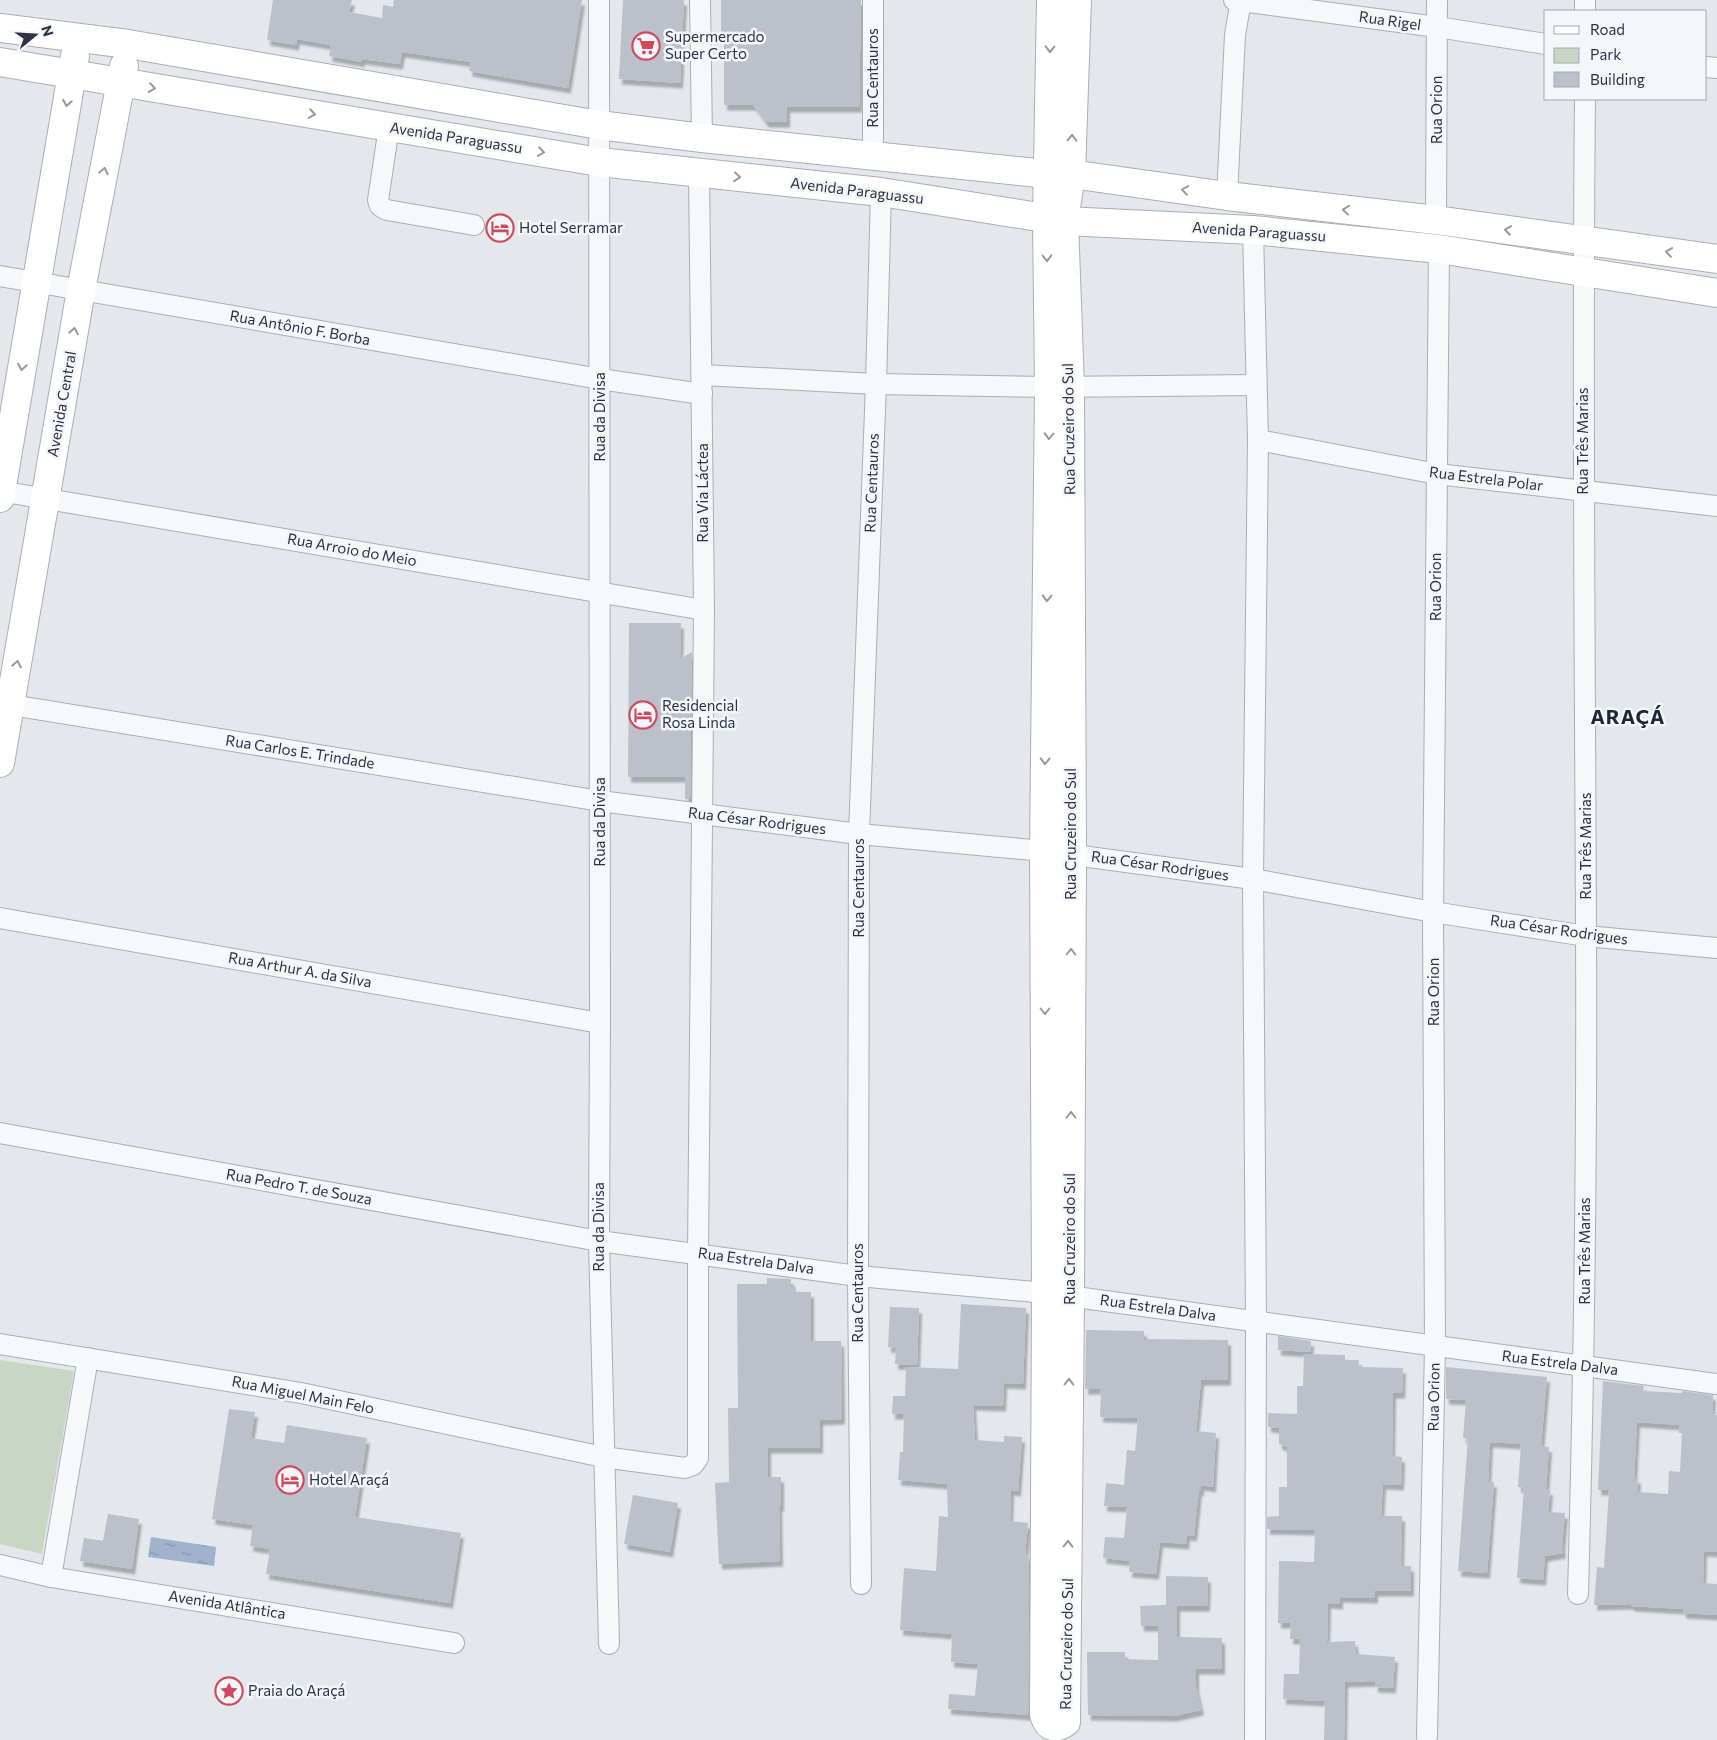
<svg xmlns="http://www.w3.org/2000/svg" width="1717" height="1740" viewBox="0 0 1717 1740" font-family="Commissioner,sans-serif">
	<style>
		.green { fill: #c9d6c5 }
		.water { fill: url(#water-ripples) }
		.building { fill: #bbc0ca; fill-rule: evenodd; filter: url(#shadow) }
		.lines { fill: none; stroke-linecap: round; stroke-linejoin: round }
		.street-casing { stroke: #a9aeb7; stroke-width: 22 }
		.secondary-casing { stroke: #a9aeb7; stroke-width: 30 }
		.street { stroke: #f7f8fa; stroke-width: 20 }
		.secondary { stroke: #fff; stroke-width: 28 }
		.oneway { stroke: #959aa2 }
		.labels { text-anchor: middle; stroke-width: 5; stroke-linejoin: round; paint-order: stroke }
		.street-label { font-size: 15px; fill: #2b3445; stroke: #f4f6f9 }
		.poi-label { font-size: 15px; fill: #2b3445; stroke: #f4f6f9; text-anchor: start }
		.district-label { font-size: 20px; font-weight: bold; letter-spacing: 1px; fill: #1d2536; stroke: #f4f6f9 }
	</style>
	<defs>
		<pattern id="water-ripples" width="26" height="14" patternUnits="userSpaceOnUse" patternTransform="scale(1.25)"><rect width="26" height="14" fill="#9fb4cc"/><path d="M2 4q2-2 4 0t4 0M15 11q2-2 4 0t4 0" fill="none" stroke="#8293a7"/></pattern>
		<filter id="shadow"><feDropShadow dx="3" dy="5.5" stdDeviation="1" flood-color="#0004"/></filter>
	</defs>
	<rect width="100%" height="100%" fill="#e4e7ec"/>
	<polygon class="green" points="0,1360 74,1371 42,1554 0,1544"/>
	<polygon class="water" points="151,1537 216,1547 214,1566 148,1557"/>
	<g class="building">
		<polygon points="273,0 352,0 349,12 382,18 383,5 393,7 394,0 582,0 568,88 469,71 471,62 402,52 400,64 362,59 362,62 329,56 331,45 297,39 296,45 267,40"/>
		<polygon points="623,0 684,0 680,83 619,79"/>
		<polygon points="721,0 861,0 859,107 787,107 787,122 766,122 753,105 724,105 724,32 721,32"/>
		<polygon points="629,623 681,623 680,659 692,652 690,799 685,799 685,777 628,777"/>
		<polygon points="767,1278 791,1279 791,1287 796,1287 796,1292 811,1292 811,1341 841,1341 842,1419 820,1420 820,1448 768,1448 768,1477 781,1477 781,1506 779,1506 780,1561 719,1564 715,1483 729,1482 728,1408 738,1408 737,1284 767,1284"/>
		<polygon points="961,1304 1026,1308 1023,1384 1004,1383 1003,1406 973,1405 975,1440 1004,1442 1004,1436 1022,1437 1018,1491 1011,1490 1010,1521 1028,1523 1025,1555 1029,1556 1028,1715 948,1709 949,1694 975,1696 978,1664 951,1662 952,1634 900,1630 904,1568 936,1571 939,1516 948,1517 947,1484 898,1480 900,1452 903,1452 904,1414 892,1414 893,1396 905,1396 906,1367 958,1369"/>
		<polygon points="890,1307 919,1308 917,1365 895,1364 896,1348 888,1347"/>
		<polygon points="1086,1330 1144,1331 1144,1339 1228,1340 1228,1380 1201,1380 1196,1431 1216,1433 1213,1487 1201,1485 1201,1491 1199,1490 1194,1536 1187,1535 1186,1544 1160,1542 1156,1574 1129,1572 1130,1561 1103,1558 1105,1537 1124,1538 1127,1507 1104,1506 1106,1483 1124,1485 1127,1450 1135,1451 1138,1418 1100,1417 1101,1389 1085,1389"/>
		<polygon points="1278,1336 1311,1341 1310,1352 1278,1350"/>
		<polygon points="1304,1354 1345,1355 1345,1360 1359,1360 1358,1367 1403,1368 1402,1393 1393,1393 1392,1456 1402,1457 1401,1485 1383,1484 1381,1516 1402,1516 1401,1566 1411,1566 1411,1591 1375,1591 1375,1598 1340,1597 1340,1604 1328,1603 1327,1642 1355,1641 1356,1654 1395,1657 1393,1688 1375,1687 1375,1681 1345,1682 1344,1740 1324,1740 1325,1701 1283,1699 1284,1674 1299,1674 1300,1639 1290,1639 1291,1623 1278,1623 1279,1561 1314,1562 1315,1530 1267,1529 1267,1517 1279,1516 1279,1487 1287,1487 1287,1447 1279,1444 1279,1428 1268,1427 1268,1413 1297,1414 1297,1386 1303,1386"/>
		<polygon points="1446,1367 1547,1377 1541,1446 1549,1447 1546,1489 1550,1490 1548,1512 1565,1513 1562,1545 1563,1553 1545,1556 1543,1580 1517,1578 1524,1488 1518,1487 1521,1444 1490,1442 1488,1481 1494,1482 1487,1573 1458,1571 1468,1438 1463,1438 1466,1400 1446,1399"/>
		<path d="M1603,1381L1644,1386L1643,1391L1682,1393V1391L1713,1395L1712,1414L1717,1415V1552L1704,1551L1703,1583L1717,1584V1615L1683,1613V1609L1631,1606V1604L1594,1605L1597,1567L1604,1568L1609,1490H1598ZM1637,1422L1680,1425L1679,1433H1682L1680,1472L1669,1471L1668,1494L1637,1492L1638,1478H1634Z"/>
		<polygon points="229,1409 255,1412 251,1438 284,1443 287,1425 367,1438 355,1517 461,1533 450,1603 266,1574 270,1549 250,1546 253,1525 212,1519"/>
		<polygon points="633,1495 678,1503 670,1552 624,1544"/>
		<polygon points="108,1514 139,1519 132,1569 80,1561 84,1538 103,1541"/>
		<polygon points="1166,1576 1208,1577 1207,1606 1177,1606 1177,1637 1222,1638 1222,1669 1196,1669 1196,1687 1201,1710 1174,1716 1088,1715 1087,1652 1125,1652 1125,1659 1158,1660 1158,1626 1141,1626 1140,1606 1166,1605"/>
	</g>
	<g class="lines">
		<g class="street-casing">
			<g id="street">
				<polyline points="599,0 600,1023 599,1241 609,1644"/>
				<polyline points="700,0 702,138"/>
				<polyline points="1234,0 1437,27 1546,44"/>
				<polyline points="1585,0 1585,11"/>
				<polyline points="1706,67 1717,68"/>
				<polyline points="389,127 378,200 380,206 387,210 474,225"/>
				<polyline points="873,156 873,0"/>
				<polyline points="1227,196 1235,35 1241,0"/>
				<polyline points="1436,220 1437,0"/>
				<polyline points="1253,230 1258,440 1253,879 1256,1322 1255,1740"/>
				<polyline points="0,276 600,379 702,394"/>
				<polyline points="702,375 876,384 1049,387 1256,385"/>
				<polyline points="1258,440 1437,474 1717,506"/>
				<polyline points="0,491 704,610"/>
				<polyline points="0,703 600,801 859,834 1044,851 1253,879 1433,912 1586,936 1717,948"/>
				<polyline points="0,918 600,1023"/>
				<polyline points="0,1133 599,1241 858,1276 1046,1293 1717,1384"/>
				<polyline points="0,1344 301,1393 603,1457 685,1468 693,1465 698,1458 698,1253 704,610 699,172"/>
				<polyline points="0,1565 51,1577 454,1643"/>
				<polyline points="51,1577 88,1358"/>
				<polyline points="861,1584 858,1276 859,834 876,384 881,192"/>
				<path d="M1578,1594C1584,1374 1587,1153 1586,933C1585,655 1582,377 1585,99"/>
				<polyline points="1427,1736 1435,1347 1433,912 1439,249"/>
			</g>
		</g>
		<g class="secondary-casing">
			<g id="secondary">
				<path d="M1051,0L1047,219L1049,387L1044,851L1046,1293L1044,1714C1047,1727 1055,1730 1066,1722L1070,1297L1072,855L1070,387L1064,221L1071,174L1077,0"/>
				<polyline points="0,28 128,44 599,125 702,138 1047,174 1071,174 1227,196 1436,220 1717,259"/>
				<polyline points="0,62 599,162 881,192 1064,221 1253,230 1439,249 1717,293"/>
				<polyline points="0,498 75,56"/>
				<polyline points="0,763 81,290 124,66"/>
			</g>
		</g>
		<use href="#street" class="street"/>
		<use href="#secondary" class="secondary"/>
	</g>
	<defs><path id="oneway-chevron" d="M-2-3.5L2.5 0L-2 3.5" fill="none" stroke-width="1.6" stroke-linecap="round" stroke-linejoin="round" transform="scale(1.25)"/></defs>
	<g class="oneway">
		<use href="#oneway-chevron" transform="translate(1050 49) rotate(91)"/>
		<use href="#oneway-chevron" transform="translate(152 88) rotate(9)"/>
		<use href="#oneway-chevron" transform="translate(67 103) rotate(100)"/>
		<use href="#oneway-chevron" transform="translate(312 114) rotate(9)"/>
		<use href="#oneway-chevron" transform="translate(1072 138) rotate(-88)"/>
		<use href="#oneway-chevron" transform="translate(541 152) rotate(9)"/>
		<use href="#oneway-chevron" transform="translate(104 171) rotate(-79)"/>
		<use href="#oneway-chevron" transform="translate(737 177) rotate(6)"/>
		<use href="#oneway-chevron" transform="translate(1185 190) rotate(-172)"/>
		<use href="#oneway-chevron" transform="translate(1346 210) rotate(-174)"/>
		<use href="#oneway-chevron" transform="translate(1508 230) rotate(-172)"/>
		<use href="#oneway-chevron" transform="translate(1669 252) rotate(-172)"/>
		<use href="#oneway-chevron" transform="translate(1047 258) rotate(89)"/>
		<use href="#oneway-chevron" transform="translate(74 331) rotate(-80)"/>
		<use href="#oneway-chevron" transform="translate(22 367) rotate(100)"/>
		<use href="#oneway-chevron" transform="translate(1049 436) rotate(91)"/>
		<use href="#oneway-chevron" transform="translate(1047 598) rotate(91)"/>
		<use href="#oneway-chevron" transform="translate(17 664) rotate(-80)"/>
		<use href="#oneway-chevron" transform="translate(1045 761) rotate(91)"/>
		<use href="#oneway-chevron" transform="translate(1071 952) rotate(-90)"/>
		<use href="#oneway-chevron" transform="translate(1045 1011) rotate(90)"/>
		<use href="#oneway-chevron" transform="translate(1071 1115) rotate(-90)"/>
		<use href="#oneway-chevron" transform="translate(1069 1382) rotate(-89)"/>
		<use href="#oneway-chevron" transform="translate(1068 1544) rotate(-89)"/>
	</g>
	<defs>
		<g id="supermarket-ring" transform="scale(1.4375)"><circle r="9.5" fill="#f4f6f9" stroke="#d1495b" stroke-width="1.5"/><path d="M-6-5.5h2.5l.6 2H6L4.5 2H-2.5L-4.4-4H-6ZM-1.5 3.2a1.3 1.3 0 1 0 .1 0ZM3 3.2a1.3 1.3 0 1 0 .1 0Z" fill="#d1495b"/></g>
		<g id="hotel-ring" transform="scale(1.4375)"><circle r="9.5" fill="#f4f6f9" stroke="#d1495b" stroke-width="1.5"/><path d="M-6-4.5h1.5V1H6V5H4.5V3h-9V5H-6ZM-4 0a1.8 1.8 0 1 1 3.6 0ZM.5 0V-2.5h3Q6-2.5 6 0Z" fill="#d1495b"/></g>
		<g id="sight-ring" transform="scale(1.4375)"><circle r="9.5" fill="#f4f6f9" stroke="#d1495b" stroke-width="1.5"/><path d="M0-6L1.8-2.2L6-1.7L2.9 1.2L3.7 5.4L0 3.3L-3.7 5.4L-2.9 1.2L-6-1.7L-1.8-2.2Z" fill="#d1495b"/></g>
	</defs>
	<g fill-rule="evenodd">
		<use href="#supermarket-ring" x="646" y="46"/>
		<use href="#hotel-ring" x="500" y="228"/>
		<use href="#hotel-ring" x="643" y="715"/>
		<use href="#hotel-ring" x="290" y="1480"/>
		<use href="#sight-ring" x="229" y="1691"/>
	</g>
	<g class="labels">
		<g class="street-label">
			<text transform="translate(1390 21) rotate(8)" y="5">Rua Rigel</text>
			<text transform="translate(873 78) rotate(-90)" y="5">Rua Centauros</text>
			<text transform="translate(1437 110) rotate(-90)" y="5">Rua Orion</text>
			<text transform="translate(456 138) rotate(9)" y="5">Avenida Paraguassu</text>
			<text transform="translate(857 191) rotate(7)" y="5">Avenida Paraguassu</text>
			<text transform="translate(1259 232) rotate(4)" y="5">Avenida Paraguassu</text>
			<text transform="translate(300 328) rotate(10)" y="5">Rua Antônio F. Borba</text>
			<text transform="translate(62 404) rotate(-80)" y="5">Avenida Central</text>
			<text transform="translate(600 417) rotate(-90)" y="5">Rua da Divisa</text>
			<text transform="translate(1069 429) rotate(-91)" y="5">Rua Cruzeiro do Sul</text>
			<text transform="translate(1583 441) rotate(-90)" y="5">Rua Três Marias</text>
			<text transform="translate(1486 479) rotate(7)" y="5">Rua Estrela Polar</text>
			<text transform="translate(872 483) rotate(-88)" y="5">Rua Centauros</text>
			<text transform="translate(703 493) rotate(-90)" y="5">Rua Via Láctea</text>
			<text transform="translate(352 550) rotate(10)" y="5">Rua Arroio do Meio</text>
			<text transform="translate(1436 587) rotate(-90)" y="5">Rua Orion</text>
			<text transform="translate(300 752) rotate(9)" y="5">Rua Carlos E. Trindade</text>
			<text transform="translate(757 821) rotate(7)" y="5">Rua César Rodrigues</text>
			<text transform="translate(600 822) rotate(-90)" y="5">Rua da Divisa</text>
			<text transform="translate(1071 834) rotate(-90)" y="5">Rua Cruzeiro do Sul</text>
			<text transform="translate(1586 846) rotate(-90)" y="5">Rua Três Marias</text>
			<text transform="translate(1160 866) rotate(8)" y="5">Rua César Rodrigues</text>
			<text transform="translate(859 888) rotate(-90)" y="5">Rua Centauros</text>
			<text transform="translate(1559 930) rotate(8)" y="5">Rua César Rodrigues</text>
			<text transform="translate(300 970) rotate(10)" y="5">Rua Arthur A. da Silva</text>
			<text transform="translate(1434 992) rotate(-90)" y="5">Rua Orion</text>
			<text transform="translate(299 1187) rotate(10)" y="5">Rua Pedro T. de Souza</text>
			<text transform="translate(599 1227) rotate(-90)" y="5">Rua da Divisa</text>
			<text transform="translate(1070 1239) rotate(-90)" y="5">Rua Cruzeiro do Sul</text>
			<text transform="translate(1585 1251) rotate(-90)" y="5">Rua Três Marias</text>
			<text transform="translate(756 1261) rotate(8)" y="5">Rua Estrela Dalva</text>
			<text transform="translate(858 1293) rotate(-90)" y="5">Rua Centauros</text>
			<text transform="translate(1158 1308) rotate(8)" y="5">Rua Estrela Dalva</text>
			<text transform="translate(1560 1363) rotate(7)" y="5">Rua Estrela Dalva</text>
			<text transform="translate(303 1395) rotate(11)" y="5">Rua Miguel Main Felo</text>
			<text transform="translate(1434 1397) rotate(-89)" y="5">Rua Orion</text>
			<text transform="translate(227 1605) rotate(9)" y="5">Avenida Atlântica</text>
			<text transform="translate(1067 1644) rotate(-89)" y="5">Rua Cruzeiro do Sul</text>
		</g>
		<g class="poi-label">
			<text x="665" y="42">Supermercado<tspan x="665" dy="17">Super Certo</tspan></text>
			<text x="519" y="233">Hotel Serramar</text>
			<text x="662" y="711">Residencial<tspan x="662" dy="17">Rosa Linda</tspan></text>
			<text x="309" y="1485">Hotel Araçá</text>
			<text x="248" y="1696">Praia do Araçá</text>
		</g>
		<g class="district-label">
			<text x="1628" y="724">ARAÇÁ</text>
		</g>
	</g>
	<rect x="1544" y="10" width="162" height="90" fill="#f4f6f9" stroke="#a4a8b1"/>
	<rect x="1554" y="26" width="25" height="8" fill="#ffffff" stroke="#a4a8b1"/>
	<text x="1590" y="35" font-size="15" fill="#2b3445">Road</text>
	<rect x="1554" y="48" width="25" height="15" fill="#c9d6c5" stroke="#a4a8b1"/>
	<text x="1590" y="60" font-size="15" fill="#2b3445">Park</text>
	<rect x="1554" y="72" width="25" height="15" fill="#bbc0ca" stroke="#a4a8b1"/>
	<text x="1590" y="85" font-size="15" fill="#2b3445">Building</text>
	<g transform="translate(35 35) rotate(72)" stroke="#f4f6f9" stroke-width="4" paint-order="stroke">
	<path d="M0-4L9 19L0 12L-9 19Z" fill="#2b3445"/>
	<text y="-8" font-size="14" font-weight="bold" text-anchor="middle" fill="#2b3445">N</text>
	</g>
</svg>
